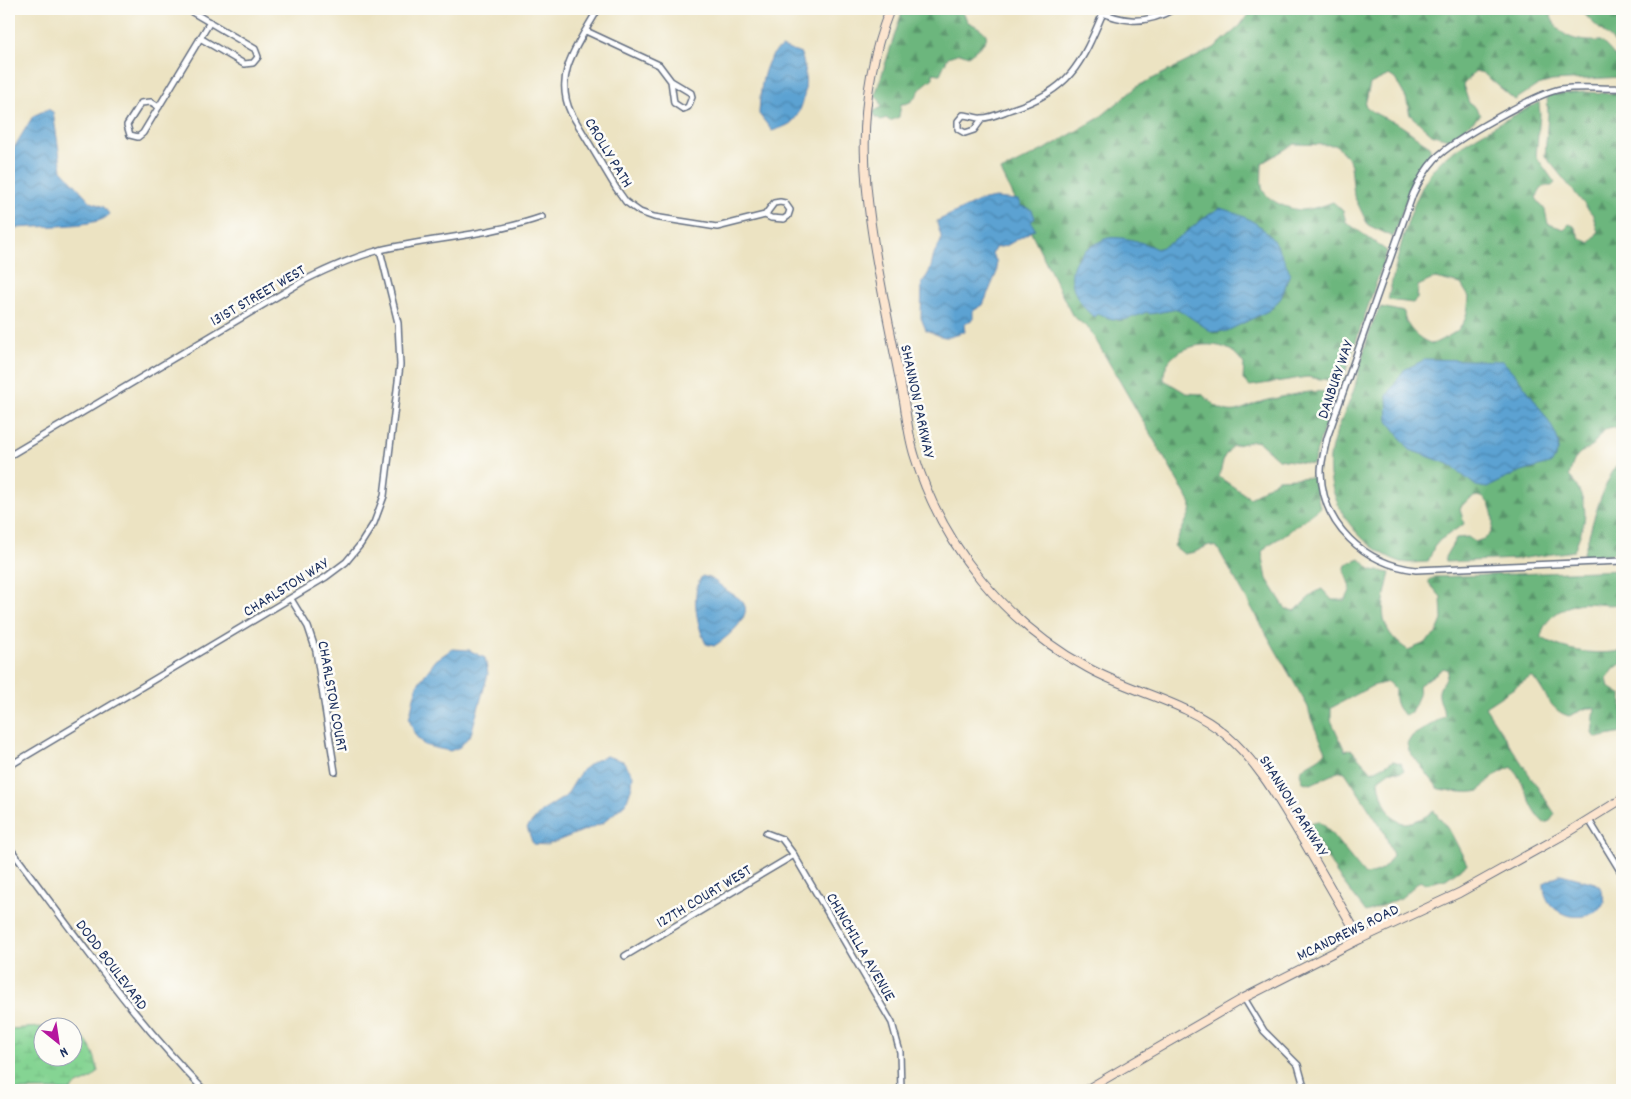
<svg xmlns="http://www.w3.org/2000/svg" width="1631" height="1099" viewBox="0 0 1631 1099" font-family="Dekko,sans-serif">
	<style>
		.forest { fill: url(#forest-firs); stroke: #44726e }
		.wetland { fill: url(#wetland-marsh); stroke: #508278 }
		.water { fill: url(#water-waves); stroke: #3b6898 }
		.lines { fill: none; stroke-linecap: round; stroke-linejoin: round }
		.street-casing { stroke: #646e81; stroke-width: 8 }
		.secondary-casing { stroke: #646e81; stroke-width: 10 }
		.street { stroke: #fff; stroke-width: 5 }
		.secondary { stroke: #fce5cf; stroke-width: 8 }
		.labels { text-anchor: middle; stroke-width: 5; stroke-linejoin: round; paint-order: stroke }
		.street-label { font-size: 16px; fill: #1b2f5e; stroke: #fdfcf7 }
	</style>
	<defs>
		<pattern id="forest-firs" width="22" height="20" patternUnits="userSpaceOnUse" patternTransform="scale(1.25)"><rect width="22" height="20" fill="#6cb67d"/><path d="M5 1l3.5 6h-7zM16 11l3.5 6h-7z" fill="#58946a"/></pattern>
		<pattern id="wetland-marsh" width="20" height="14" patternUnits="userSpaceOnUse" patternTransform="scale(1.25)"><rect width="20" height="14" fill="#85d493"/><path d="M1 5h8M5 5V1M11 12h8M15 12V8" fill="none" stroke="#72b681"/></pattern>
		<pattern id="water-waves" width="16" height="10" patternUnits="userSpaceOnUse" patternTransform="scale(1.25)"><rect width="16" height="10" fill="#5ba2d2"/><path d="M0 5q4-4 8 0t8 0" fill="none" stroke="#4a84ae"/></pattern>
	</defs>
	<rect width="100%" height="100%" fill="#fdfcf7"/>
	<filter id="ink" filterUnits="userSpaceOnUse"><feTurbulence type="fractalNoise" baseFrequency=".02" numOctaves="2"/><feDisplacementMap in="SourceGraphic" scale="10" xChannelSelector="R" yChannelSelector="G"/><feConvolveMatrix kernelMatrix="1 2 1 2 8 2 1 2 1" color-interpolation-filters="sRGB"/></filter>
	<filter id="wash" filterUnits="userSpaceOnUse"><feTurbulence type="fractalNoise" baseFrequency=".0096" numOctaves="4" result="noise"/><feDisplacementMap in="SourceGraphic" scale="20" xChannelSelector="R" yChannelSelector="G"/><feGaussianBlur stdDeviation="1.12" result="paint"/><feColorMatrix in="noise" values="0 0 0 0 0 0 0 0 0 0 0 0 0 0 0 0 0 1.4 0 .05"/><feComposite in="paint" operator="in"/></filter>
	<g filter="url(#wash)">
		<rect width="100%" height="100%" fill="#ece3c2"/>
		<g class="forest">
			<path d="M903,9H961L968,22C996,35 989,40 968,56L960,53L948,57L940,74L933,73V78C930,81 926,83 923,86C915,95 915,104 901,104L899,117L890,121L886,118L881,120L876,117L873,112L882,107L880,101L875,96Z"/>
			<path d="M1259,9H1553L1551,17C1561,39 1578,42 1601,41C1611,51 1622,62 1622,77L1552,81L1538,85L1515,100L1483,73L1475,71L1463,85L1469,103L1475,107L1481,115L1449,139L1433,135L1410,115L1406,98L1395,79L1389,75L1370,84L1365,105C1375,116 1387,118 1400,125C1410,131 1419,140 1430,146V152L1411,187L1393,237L1368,225L1354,196L1351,165L1348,158L1336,145L1294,144L1262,163C1262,170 1261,180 1262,187C1264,200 1290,210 1302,210C1313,209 1323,206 1333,202L1343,211L1346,222L1387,251L1342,382L1307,377L1250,386L1243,380L1244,364C1240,359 1236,353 1230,350C1206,337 1161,349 1164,380L1186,393L1202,394C1209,401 1218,409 1228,411C1238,413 1248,406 1257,403C1273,399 1320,386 1334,394L1313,464L1278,459L1259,442L1253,441L1232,446L1224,457L1219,477L1250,498L1278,479L1314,477L1320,508L1283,536L1268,545L1262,552L1267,579L1286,609L1295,611L1315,592L1322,589L1332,600H1345C1354,587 1350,584 1344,571L1346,565L1360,559L1372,570L1390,573C1382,607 1375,628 1408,650L1423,644L1436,634L1442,620L1441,597L1428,582L1435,577L1622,570V603C1609,607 1597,603 1583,603C1566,604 1540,620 1542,638C1567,652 1594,655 1622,651V663L1614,669L1607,679L1609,687L1622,695V733L1597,738L1592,734L1595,708H1587L1569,716C1548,710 1546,691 1532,676L1485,707L1555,814L1550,821L1544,823C1528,808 1527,785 1512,767C1500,772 1487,779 1480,791C1468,794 1452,791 1439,789L1409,751L1407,744L1412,736L1445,716C1443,707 1436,696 1440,688C1444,681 1447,678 1448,670L1444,668L1418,686L1419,695L1411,713L1405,715C1396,709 1394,700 1395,690L1388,682L1372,686L1331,708V720L1345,751L1351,749L1372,772L1393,761L1401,763L1404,770L1402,772L1390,771L1379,779C1379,792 1389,823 1405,823C1414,823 1427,816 1434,811L1451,833L1467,864L1446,879L1425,884L1420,881L1401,898L1366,912L1337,874L1311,830L1310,823L1318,821L1325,826L1365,875C1380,873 1386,868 1393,855L1384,832L1345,772L1340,771L1311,784L1303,782L1300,773C1305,762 1319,762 1326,751C1318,734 1312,725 1308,707L1217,547L1209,545L1195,552L1184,554L1174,546L1190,513L1191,504L1090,330L1072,315L1001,171L1049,147L1099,118L1138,86L1214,48L1240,26L1246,17Z"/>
			<path d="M1580,9H1622V51C1608,34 1594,26 1580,9Z"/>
			<path d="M1584,92L1622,94V434C1608,417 1600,437 1592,446C1588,451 1583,450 1579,454C1573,459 1571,470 1569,476C1574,481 1575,484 1578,489C1591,514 1583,526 1574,551L1517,559L1446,562L1445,557L1456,538L1468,537L1475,542C1480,540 1486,539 1489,535C1500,524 1488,474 1460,508L1464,524L1440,540L1434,547L1428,562C1420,562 1409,564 1401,562C1359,548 1325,503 1330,457C1333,432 1348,410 1355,386C1360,367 1370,321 1381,307L1404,312C1405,327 1419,340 1433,344C1461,330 1466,329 1469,297L1461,284L1435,278L1418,286L1417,299L1413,303L1388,300C1396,263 1410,197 1435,167C1456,144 1510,118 1539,102L1540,115L1536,156L1555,183L1552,186H1543L1536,198L1545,210L1548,224L1564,229L1569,224L1574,226L1580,238L1590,243L1598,232L1593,215L1545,156L1548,114L1547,95Z"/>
			<path d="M1622,457V553L1583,556C1593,522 1601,486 1622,457Z"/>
		</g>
		<path class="wetland" d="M42,1027V1056H72L73,1029C88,1038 96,1055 98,1072C89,1084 78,1081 71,1090H9V1029Z"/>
		<g class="water">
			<path d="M782,47L801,54C808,73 808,107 791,123C787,126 778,129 772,131L759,114C760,94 762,57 782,47Z"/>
			<path d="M48,109L53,112L62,170L91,202L104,207L109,214C102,229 29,225 9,229V156L33,116Z"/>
			<path d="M995,198L1018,200L1021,206L1032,210L1035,218L1031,222L1035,229L1006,246L995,248L992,254L996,260L997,272L983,305L973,311V319L964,325L965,332C959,332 956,335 950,337C941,338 934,333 926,330L921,318L922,282C931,272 931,267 934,254C936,248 942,244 941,236C940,231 937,227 937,221L979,201Z"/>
			<path d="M1220,208C1262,221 1273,233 1290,273L1281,298L1270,310L1227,331L1212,332L1178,309L1150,314L1147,312C1123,321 1122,323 1097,314L1094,317C1069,297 1060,261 1094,245C1098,243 1103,239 1108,238C1124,236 1142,242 1157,249C1181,241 1197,220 1220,208Z"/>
			<path d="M1426,359L1502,361C1515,371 1555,426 1558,441C1560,450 1556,455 1552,463L1515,474L1487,488L1476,486L1449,464L1410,450L1388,421L1387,396L1404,370Z"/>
			<path d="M702,576C713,578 717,583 725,589C731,594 740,597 744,604C752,618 724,640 714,646L706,644C697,626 690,593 702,576Z"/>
			<polygon points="452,649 469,650 485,658 488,674 471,734 460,747 450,751 435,748 424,745 415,735 409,719 417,685 436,660"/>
			<polygon points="606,756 623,761 633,775 632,786 626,803 603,823 547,845 533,844 527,828 541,812 566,796 581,771 594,761"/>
			<path d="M1561,874L1595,883L1600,887L1605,901L1602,907C1581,927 1542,914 1544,883Z"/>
		</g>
	</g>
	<g filter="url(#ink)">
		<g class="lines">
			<g class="street-casing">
				<g id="street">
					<polyline points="187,9 255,49 258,57 253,63 244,64 200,38"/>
					<path d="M598,9C580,42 552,73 571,113L616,188L626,202L640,212L654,217L717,227L765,215L774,203L780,202L785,203L790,210L788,216L784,219L771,218L765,215"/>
					<path d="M1092,9C1123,22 1143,26 1174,9"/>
					<polyline points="586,31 659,65 671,81 674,103 683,109 688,107 692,97 691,93 671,81"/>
					<path d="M1622,88C1602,89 1581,86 1561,89C1537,93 1453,140 1435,159C1426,169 1419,181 1413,194L1327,438C1325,449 1321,461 1321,472C1322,526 1365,564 1416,570L1622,561"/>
					<polyline points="159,107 151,102 141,103 127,125 130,135 138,137 143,133 210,22"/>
					<path d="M982,119L974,130L965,133L958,129V121L963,115C970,115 976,119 982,118C991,118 1003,112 1012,109C1069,91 1081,65 1103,13"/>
					<path d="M9,456L305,280C329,268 354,257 380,250C434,238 490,235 542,217"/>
					<polyline points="291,599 308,627 316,651 335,772"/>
					<polyline points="9,766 326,577 346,562 360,545 374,523 384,496 400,365 398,323 380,250"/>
					<polyline points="1589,820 1622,874"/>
					<polyline points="766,833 782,839 794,855 892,1023 900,1052 901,1090"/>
					<path d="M9,847C72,930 131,1016 204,1090"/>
					<polyline points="625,956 794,855"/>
					<polyline points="1244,998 1264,1031 1298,1065 1305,1090"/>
				</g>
			</g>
			<g class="secondary-casing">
				<g id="secondary">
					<path d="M890,9C851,108 864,194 883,295C890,330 897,366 904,401C907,420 909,439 915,457C943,547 1005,623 1088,668C1133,693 1186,701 1226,735C1260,764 1280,802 1303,840C1322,873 1341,906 1360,939"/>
					<polyline points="1086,1090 1244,998 1360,939 1459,893 1567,833 1622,799"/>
				</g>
			</g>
			<use href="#street" class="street"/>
			<use href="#secondary" class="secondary"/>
		</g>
	</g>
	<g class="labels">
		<g class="street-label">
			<text transform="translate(610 152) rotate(59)" y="6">CROLLY PATH</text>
			<text transform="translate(257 294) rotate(-30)" y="6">131ST STREET WEST</text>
			<text transform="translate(1334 379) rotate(-71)" y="6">DANBURY WAY</text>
			<text transform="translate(919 401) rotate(78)" y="6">SHANNON PARKWAY</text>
			<text transform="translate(285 586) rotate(-32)" y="6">CHARLSTON WAY</text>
			<text transform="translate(334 696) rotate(80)" y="6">CHARLSTON COURT</text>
			<text transform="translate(1295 805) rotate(58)" y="6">SHANNON PARKWAY</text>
			<text transform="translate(703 895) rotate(-31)" y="6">127TH COURT WEST</text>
			<text transform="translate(1347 931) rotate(-26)" y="6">MCANDREWS ROAD</text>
			<text transform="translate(862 946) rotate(60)" y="6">CHINCHILLA AVENUE</text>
			<text transform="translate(113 964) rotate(53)" y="6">DODD BOULEVARD</text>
		</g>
	</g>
	<rect width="1631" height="1099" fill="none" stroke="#fdfcf7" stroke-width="30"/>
	<g transform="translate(58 1042) rotate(150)"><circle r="24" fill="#fdfcf7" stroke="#a3aaba"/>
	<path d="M0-4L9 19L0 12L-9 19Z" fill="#b5179e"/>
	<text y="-8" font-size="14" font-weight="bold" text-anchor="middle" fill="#1b2f5e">N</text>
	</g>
</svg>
